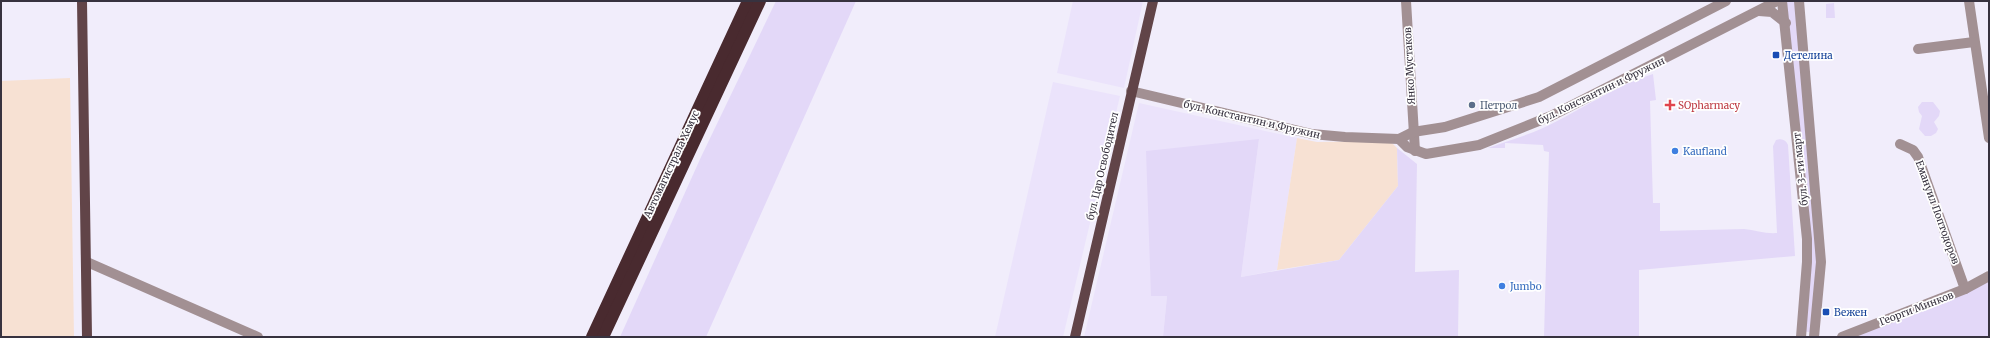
<svg xmlns="http://www.w3.org/2000/svg" width="1990" height="338" viewBox="0 0 1990 338" font-family="Merriweather,serif">
	<style>
		.built { fill: #ebe3fb }
		.industrial { fill: #f7e1d3 }
		.green { fill: #e3d8f8 }
		.lines { fill: none; stroke-linecap: round; stroke-linejoin: round }
		.minor { stroke: #a29093; stroke-width: 10 }
		.major { stroke: #614448; stroke-width: 10 }
		.highway { stroke: #492a2f; stroke-width: 12 }
		.transit-dot { fill: #1a4fb4; stroke: #fff; stroke-width: 1.5 }
		.service-dot { fill: #5c6f8a; stroke: #fff; stroke-width: 1.5 }
		.health-dot { fill: #e0444e; stroke: #fff; stroke-width: 1.5 }
		.shop-dot { fill: #3f7fe0; stroke: #fff; stroke-width: 1.5 }
		.labels { text-anchor: middle; stroke-width: 3.5; stroke-linejoin: round; paint-order: stroke }
		.transit-label { font-size: 10px; fill: #164399; stroke: #fff; text-anchor: start }
		.street-label { font-size: 10px; fill: #37323f; stroke: #fff }
		.service-label { font-size: 10px; fill: #4e5e75; stroke: #fff; text-anchor: start }
		.health-label { font-size: 10px; fill: #be3a42; stroke: #fff; text-anchor: start }
		.shop-label { font-size: 10px; fill: #366cbe; stroke: #fff; text-anchor: start }
	</style>
	<rect width="100%" height="100%" fill="#f1edfb"/>
	<g class="built">
		<polygon points="1073,1 1143,1 1124,88 1057,73"/>
		<polygon points="1053,82 1120,96 1063,337 995,337"/>
		<polygon points="1139,103 1297,138 1277,270 1241,277 1259,139 1151,296 1167,296 1163,337 1084,337"/>
	</g>
	<g class="industrial">
		<polygon points="70,78 74,337 1,337 1,81"/>
		<polygon points="1297,138 1317,142 1386,141 1393,144 1397,148 1398,186 1339,260 1277,270"/>
	</g>
	<g class="green">
		<polygon points="776,1 856,1 706,337 620,337 701,157"/>
		<polygon points="1782,1 1799,1 1821,262 1814,333 1802,331 1807,262"/>
		<polygon points="1834,3 1835,18 1826,18 1826,4"/>
		<path d="M1653,74L1656,100L1650,101L1653,203H1660V231L1744,229C1755,230 1766,234 1777,233L1773,146L1776,140C1782,138 1786,140 1788,145L1795,256L1639,270V337H1544L1549,152L1544,151L1543,145L1505,143V148H1488C1506,141 1526,136 1543,128C1580,111 1614,86 1653,74Z"/>
		<polygon points="1922,102 1933,102 1940,111 1939,116 1934,122 1938,129 1936,133 1931,136 1925,136 1919,129 1922,116 1919,112 1918,107"/>
		<polygon points="1259,139 1241,277 1339,260 1398,186 1397,148 1417,164 1415,272 1459,270 1458,337 1163,337 1167,296 1151,296 1146,151"/>
		<polygon points="1989,276 1989,337 1843,337"/>
	</g>
	<g class="lines">
		<g class="minor">
			<polyline points="1406,1 1415,151"/>
			<polyline points="1782,1 1807,239 1807,262 1801,337"/>
			<polyline points="1799,1 1821,262 1814,337"/>
			<polyline points="1969,1 1989,138"/>
			<polyline points="1759,11 1772,12 1786,23"/>
			<polyline points="1918,49 1974,42"/>
			<polyline points="1131,91 1312,134 1345,137 1399,139 1413,132 1445,127 1539,97 1726,1"/>
			<polyline points="1399,139 1407,147 1426,154 1479,145 1551,116 1777,1"/>
			<polyline points="1900,144 1913,150 1918,157 1965,289"/>
			<polyline points="87,262 258,337"/>
			<polyline points="1842,337 1965,289 1989,276"/>
		</g>
		<g class="major">
			<polyline points="82,1 87,337"/>
			<polyline points="1075,337 1153,1"/>
		</g>
		<g class="highway">
			<polyline points="592,337 748,1"/>
			<polyline points="603,337 760,1"/>
		</g>
	</g>
	<g class="transit-dot">
		<rect x="1772" y="51" width="8" height="8" rx="2"/>
		<rect x="1822" y="308" width="8" height="8" rx="2"/>
	</g>
	<circle class="service-dot" cx="1472" cy="105" r="4"/>
	<path class="health-dot" d="M1668 99h4v4h4v4h-4v4h-4v-4h-4v-4h4z"/>
	<g class="shop-dot">
		<circle cx="1675" cy="151" r="4"/>
		<circle cx="1502" cy="286" r="4"/>
	</g>
	<g class="labels">
		<g class="transit-label">
			<text x="1784" y="59">Детелина</text>
			<text x="1834" y="316">Вежен</text>
		</g>
		<g class="street-label">
			<text transform="translate(1409 66) rotate(-93)" y="4">Янко Мустаков</text>
			<text transform="translate(1601 90) rotate(-26)" y="4">бул. Константин и Фружин</text>
			<text transform="translate(1252 119) rotate(13)" y="4">бул. Константин и Фружин</text>
			<text transform="translate(671 164) rotate(-65)" y="4">Автомагистрала Хемус</text>
			<text transform="translate(1102 166) rotate(-77)" y="4">бул. Цар Освободител</text>
			<text transform="translate(1800 169) rotate(-96)" y="4">бул. 3-ти март</text>
			<text transform="translate(1938 212) rotate(70)" y="4">Емануил Поптодоров</text>
			<text transform="translate(1916 308) rotate(-21)" y="4">Георги Минков</text>
		</g>
		<g class="service-label">
			<text x="1480" y="109">Петрол</text>
		</g>
		<g class="health-label">
			<text x="1678" y="109">SOpharmacy</text>
		</g>
		<g class="shop-label">
			<text x="1683" y="155">Kaufland</text>
			<text x="1510" y="290">Jumbo</text>
		</g>
	</g>
	<rect width="1990" height="338" fill="none" stroke="#37323f" stroke-width="4"/>
</svg>
